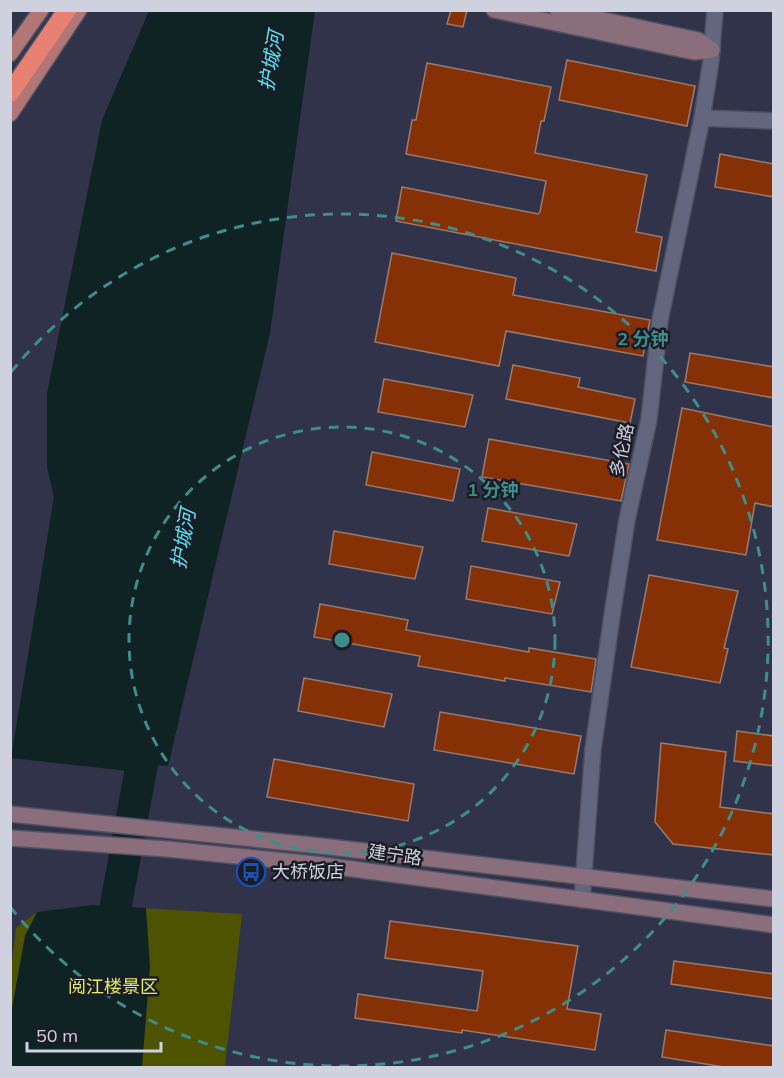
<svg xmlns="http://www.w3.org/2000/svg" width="784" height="1078" viewBox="0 0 784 1078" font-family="Mulish,'Noto Sans SC',sans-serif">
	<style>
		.green { fill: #4e5302 }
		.water { fill: #0f2224 }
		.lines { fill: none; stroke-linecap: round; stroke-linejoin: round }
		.river { stroke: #0f2224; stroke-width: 32 }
		.building { fill: #853005; stroke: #997b70; stroke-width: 1.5 }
		.street-casing { stroke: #505164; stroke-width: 18 }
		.secondary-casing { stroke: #505164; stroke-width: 18 }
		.primary-casing { stroke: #505164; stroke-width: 18 }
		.highway-casing { stroke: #505164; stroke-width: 21 }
		.street { stroke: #63667f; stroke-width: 15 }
		.secondary { stroke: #8b6e7b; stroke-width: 15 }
		.primary { stroke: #b37677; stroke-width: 15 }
		.highway { stroke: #e98172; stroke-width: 18 }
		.ring { fill: none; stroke: #3f8d8a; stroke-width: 3; stroke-dasharray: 10 8 }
		.labels { text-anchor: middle; stroke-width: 5; stroke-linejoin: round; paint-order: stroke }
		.street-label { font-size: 18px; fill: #cfd1df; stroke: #1b1c26 }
		.poi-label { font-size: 18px; fill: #cfd1df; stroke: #1b1c26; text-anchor: start }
		.park-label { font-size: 18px; fill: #e1ec67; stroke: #1b1c26 }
		.water-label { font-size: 20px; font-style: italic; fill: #53e8f6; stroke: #1b1c26 }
		.centre { fill: #3f8d8a; stroke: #1b1c26; stroke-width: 3 }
		.ring-label { font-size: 18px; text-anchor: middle; font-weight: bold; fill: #3f8d8a; stroke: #1b1c26; stroke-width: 5; stroke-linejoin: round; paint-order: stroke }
	</style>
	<rect width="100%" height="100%" fill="#31334a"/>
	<polygon class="green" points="92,905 242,914 225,1067 11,1068 10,978 16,928 37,912"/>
	<g class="water">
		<polygon points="149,11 315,11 270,333 168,766 148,765 146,773 11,758 54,497 47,467 47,393 102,120"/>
		<polygon points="92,905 146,908 150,967 142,1067 11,1067 12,1008 25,936 37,912"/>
	</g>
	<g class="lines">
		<polyline class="river" points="108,948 148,731"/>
	</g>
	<g class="building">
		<polygon points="451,10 467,10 463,27 447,24"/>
		<polygon points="567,60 695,86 687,126 559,100"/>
		<polygon points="427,63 551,87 544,121 541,121 535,153 647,175 636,232 662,237 656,271 396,221 402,187 538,214 540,212 546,181 406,154 412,120 416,120"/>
		<polygon points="720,154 774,164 774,197 715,187"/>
		<polygon points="392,253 516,278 513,295 650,320 643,356 506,331 499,366 375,342"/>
		<polygon points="690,353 774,367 774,398 685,382"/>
		<polygon points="513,365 580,378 578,387 635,399 630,423 506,399"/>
		<polygon points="384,379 473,395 465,427 378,412"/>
		<polygon points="682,408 774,427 774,507 755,503 746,555 657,540"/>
		<polygon points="489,439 629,464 621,501 482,477"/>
		<polygon points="372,452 460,469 453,501 366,485"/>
		<polygon points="488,508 577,524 569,556 482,541"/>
		<polygon points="334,531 423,547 415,579 329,564"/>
		<polygon points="471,566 560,582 552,614 466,599"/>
		<polygon points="649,575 738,591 724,648 728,649 720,683 631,667"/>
		<polygon points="320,604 408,620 406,630 529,652 529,648 596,659 591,692 505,678 505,681 418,666 420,656 314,637"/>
		<polygon points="304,678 392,694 384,727 298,711"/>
		<polygon points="440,712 581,736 574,774 434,750"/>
		<polygon points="737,731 774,736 774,766 734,761"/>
		<polygon points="661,743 726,752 720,807 774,814 774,855 673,844 655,822"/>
		<polygon points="274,759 414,784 408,821 267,797"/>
		<polygon points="390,921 578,946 567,1009 601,1014 595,1050 462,1030 462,1033 355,1018 358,994 477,1011 483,971 385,958"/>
		<polygon points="674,961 774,974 774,999 671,984"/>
		<polygon points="666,1030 774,1046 774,1068 730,1068 662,1057"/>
	</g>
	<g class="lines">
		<g class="street-casing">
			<g id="street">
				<polyline points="702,118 774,121"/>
				<polyline points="582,900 593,749 613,609 627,520 649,419 660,320 702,118 711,61 715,10"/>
			</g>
		</g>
		<g class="secondary-casing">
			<g id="secondary">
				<polyline points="494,10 694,52 712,50"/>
				<polyline points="557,10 698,40 712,50"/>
				<polyline points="10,814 321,846 774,899"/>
				<polyline points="10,838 167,849 315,864 774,925"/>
			</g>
		</g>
		<g class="primary-casing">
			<g id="primary">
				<polyline points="10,54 41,10"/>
				<polyline points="10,114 79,10"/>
			</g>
		</g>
		<g class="highway-casing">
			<polyline id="highway" points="10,93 67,10"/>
		</g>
		<use href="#street" class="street"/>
		<use href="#secondary" class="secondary"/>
		<use href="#primary" class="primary"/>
		<use href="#highway" class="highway"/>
	</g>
	<g class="ring">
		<circle cx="342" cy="640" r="213"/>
		<path d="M11 372A426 426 0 1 1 11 908"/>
	</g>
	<defs>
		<g id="bus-ring" transform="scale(1.5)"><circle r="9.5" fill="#1b1c26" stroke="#1a4fb4" stroke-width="1.5"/><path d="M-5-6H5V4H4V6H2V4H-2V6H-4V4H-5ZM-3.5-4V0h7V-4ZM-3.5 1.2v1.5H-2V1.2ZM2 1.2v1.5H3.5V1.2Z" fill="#1a4fb4"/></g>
	</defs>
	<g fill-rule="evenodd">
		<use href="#bus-ring" x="251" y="872"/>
	</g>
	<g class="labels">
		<g class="street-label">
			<text transform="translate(622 450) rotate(-78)" y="6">多伦路</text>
			<text transform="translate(395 855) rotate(8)" y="6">建宁路</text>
		</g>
		<g class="poi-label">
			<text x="272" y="878">大桥饭店</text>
		</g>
		<g class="park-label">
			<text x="113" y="993">阅江楼景区</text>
		</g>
		<g class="water-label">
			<text transform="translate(271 61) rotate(-80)" y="7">护城河</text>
			<text transform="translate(183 539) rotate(-80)" y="7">护城河</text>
		</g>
	</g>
	<circle cx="342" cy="640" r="9" class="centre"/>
	<g class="ring-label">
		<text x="643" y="345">2 分钟</text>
		<text x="493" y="496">1 分钟</text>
	</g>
	<rect width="784" height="1078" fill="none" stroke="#cfd1df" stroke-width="24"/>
	<path d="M27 1042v9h134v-9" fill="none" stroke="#cfd1df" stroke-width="3"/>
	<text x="36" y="1042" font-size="18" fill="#cfd1df" stroke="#1b1c26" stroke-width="4.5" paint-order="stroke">50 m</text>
</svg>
